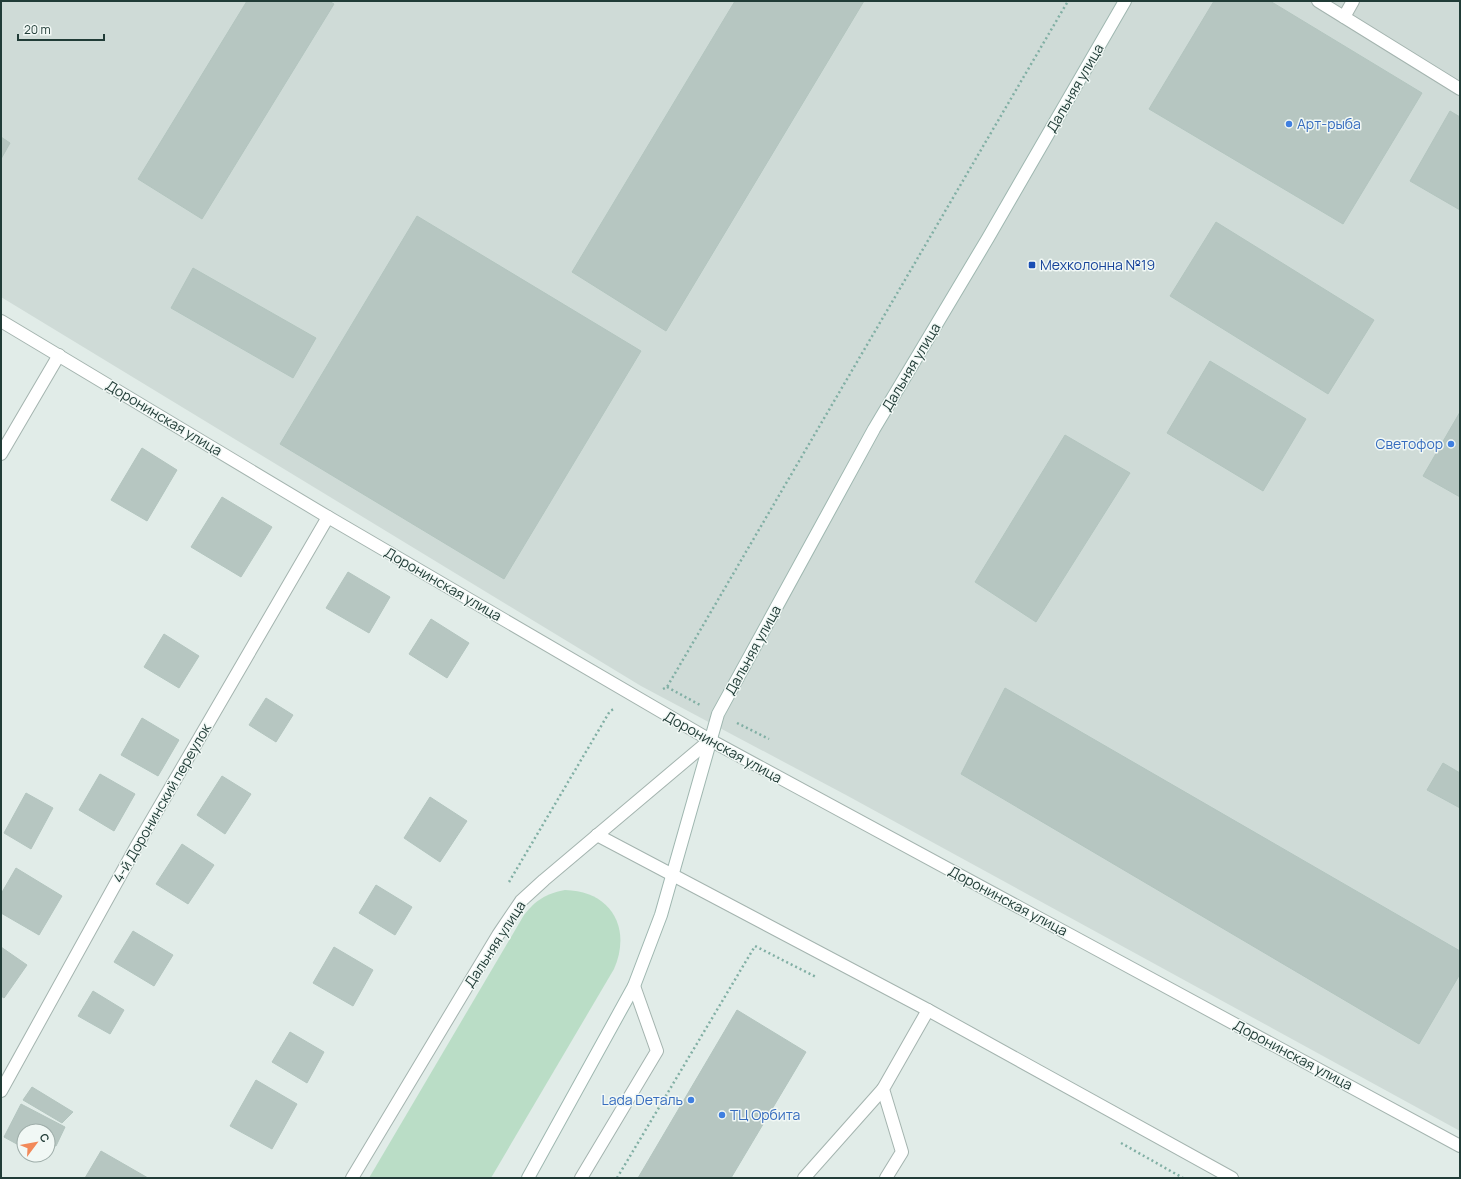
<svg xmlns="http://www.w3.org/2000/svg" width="1461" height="1179" viewBox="0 0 1461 1179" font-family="Manrope,sans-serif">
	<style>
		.built { fill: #cfdbd7 }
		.green { fill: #baddc6 }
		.building { fill: #b6c6c1; stroke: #b3c5bf }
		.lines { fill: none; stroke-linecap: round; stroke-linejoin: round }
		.lane-casing { stroke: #a4b4af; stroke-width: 14 }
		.street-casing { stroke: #a4b4af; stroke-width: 14 }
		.secondary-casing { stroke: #9fb7b0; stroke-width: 14 }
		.path { stroke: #81afa4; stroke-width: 2.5; stroke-dasharray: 2 3; stroke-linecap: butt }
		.lane { stroke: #fff; stroke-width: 12 }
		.street { stroke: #fff; stroke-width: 12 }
		.secondary { stroke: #fff; stroke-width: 12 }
		.shop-dot { fill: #3f7fe0; stroke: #f1f8f5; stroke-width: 1.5 }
		.transit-dot { fill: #1a4fb4; stroke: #f1f8f5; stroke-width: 1.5 }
		.labels { text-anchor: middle; stroke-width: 3; stroke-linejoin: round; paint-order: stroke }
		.street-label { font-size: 14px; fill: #213c37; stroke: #f1f8f5 }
		.shop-label { font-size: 14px; fill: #366cbe; stroke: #f1f8f5; text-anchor: start }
		.transit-label { font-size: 14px; fill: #164399; stroke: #f1f8f5; text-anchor: start }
	</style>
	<rect width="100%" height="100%" fill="#e1ece8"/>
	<polygon class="built" points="1,1 1460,1 1460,1131 846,795 641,686 1,297"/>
	<path class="green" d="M565,890C611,891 632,928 614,969L491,1178H369L524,915C536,900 545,894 565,890Z"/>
	<g class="building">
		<polygon points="247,1 329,1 334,4 202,219 138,179"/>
		<polygon points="735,1 864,1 666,331 572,272"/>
		<polygon points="1214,1 1270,1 1422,93 1343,224 1149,109"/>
		<polygon points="1450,111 1460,117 1460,210 1410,181"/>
		<polygon points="1,137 10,143 1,159"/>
		<polygon points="417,216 641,351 504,579 280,444"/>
		<polygon points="1216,222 1374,320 1328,394 1170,296"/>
		<polygon points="193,268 316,338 293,378 171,308"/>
		<polygon points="1210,361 1306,419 1263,491 1167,433"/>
		<polygon points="1460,412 1460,497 1423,476"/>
		<polygon points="1065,435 1130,473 1036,622 975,582"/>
		<polygon points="142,448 177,470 147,521 111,500"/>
		<polygon points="222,497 272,527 241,577 191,547"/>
		<polygon points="348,572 390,597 369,633 326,608"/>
		<polygon points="431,619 469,643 447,678 409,654"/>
		<polygon points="164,634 199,656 179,688 144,667"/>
		<polygon points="1005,688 1460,951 1460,974 1419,1044 961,774"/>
		<polygon points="266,698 293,715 276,742 249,725"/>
		<polygon points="142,718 179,740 158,776 121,755"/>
		<polygon points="1443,763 1460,773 1460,808 1427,790"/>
		<polygon points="100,774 135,794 114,831 79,810"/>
		<polygon points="222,776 251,794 225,834 197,815"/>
		<polygon points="26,793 53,808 31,849 4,833"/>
		<polygon points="430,797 467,821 440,862 404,838"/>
		<polygon points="182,844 214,865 188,904 156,884"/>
		<polygon points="16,868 62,896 39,935 1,913 1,894"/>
		<polygon points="376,885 412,907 395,935 359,913"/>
		<polygon points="133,931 173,955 154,986 114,962"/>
		<polygon points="1,947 27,965 4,998 1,996"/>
		<polygon points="334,947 373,970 353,1006 313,983"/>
		<polygon points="93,991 124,1010 110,1034 78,1016"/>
		<polygon points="737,1010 806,1052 731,1178 638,1178"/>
		<polygon points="290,1032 324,1052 307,1083 272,1062"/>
		<polygon points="256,1080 297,1104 272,1149 230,1126"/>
		<polygon points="32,1087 73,1112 62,1123 23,1100"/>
		<polygon points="21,1104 65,1127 56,1146 48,1145 48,1131 24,1131 24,1148 4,1137"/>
		<polygon points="101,1151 148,1178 85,1178"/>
	</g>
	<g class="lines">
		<g class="lane-casing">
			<g id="lane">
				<polyline points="1344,17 1353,1"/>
				<polyline points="581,1178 657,1051 634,986"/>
				<polyline points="804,1178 883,1089"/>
				<polyline points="886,1178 902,1152 883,1089 928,1010"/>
			</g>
		</g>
		<g class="street-casing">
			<g id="street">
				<polyline points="1318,1 1460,89"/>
				<polyline points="1,321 328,517 710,740 1460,1146"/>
				<polyline points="1,454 59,355"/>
				<polyline points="597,835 928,1010 1232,1178"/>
				<polyline points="1,1091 136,847 328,517"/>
				<polyline points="352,1178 498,935 521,901 544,880 710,740"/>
			</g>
		</g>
		<g class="secondary-casing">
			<polyline id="secondary" points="528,1178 634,986 661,915 718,714 874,429 988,238 1125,1"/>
		</g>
		<g class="path">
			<polyline points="667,687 700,705"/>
			<polyline points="663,689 667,687 1068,1"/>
			<polyline points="737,723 769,739"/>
			<polyline points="509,882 610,711 614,709"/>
			<polyline points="1121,1143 1183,1178"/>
			<polyline points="617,1178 755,946 816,977"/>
		</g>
		<use href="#lane" class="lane"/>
		<use href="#street" class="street"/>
		<use href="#secondary" class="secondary"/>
	</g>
	<g class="shop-dot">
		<circle cx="1289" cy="124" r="4"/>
		<circle cx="1451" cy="444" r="4"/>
		<circle cx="691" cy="1100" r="4"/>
		<circle cx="722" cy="1115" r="4"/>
	</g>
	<rect class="transit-dot" x="1028" y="261" width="8" height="8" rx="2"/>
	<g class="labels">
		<g class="street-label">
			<text transform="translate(1075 88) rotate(-60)" y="5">Дальняя улица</text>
			<text transform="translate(911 367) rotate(-59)" y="5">Дальняя улица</text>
			<text transform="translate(164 418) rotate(31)" y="5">Доронинская улица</text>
			<text transform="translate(443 584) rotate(30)" y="5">Доронинская улица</text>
			<text transform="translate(753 650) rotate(-61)" y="5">Дальняя улица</text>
			<text transform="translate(723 747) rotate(29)" y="5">Доронинская улица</text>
			<text transform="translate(162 803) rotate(-60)" y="5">4-й Доронинский переулок</text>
			<text transform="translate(1008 901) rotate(28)" y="5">Доронинская улица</text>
			<text transform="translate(495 944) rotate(-57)" y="5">Дальняя улица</text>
			<text transform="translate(1293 1055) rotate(28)" y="5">Доронинская улица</text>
		</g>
		<g class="shop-label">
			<text x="1297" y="129">Арт-рыба</text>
			<text x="1443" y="449" text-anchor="end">Светофор</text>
			<text x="683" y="1105" text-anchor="end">Lada Dеталь</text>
			<text x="730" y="1120">ТЦ Орбита</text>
		</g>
		<g class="transit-label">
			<text x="1040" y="270">Мехколонна №19</text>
		</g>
	</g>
	<rect width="1461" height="1179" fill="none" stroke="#213c37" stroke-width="4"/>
	<g transform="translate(36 1143) rotate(58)"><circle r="19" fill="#f1f8f5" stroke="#9eada9"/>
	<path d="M0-3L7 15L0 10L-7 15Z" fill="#f28959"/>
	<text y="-6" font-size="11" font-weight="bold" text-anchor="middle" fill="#213c37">С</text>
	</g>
	<path d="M18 34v6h86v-6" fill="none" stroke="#213c37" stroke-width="2"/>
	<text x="24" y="34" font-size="12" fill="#213c37" stroke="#f1f8f5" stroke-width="3" paint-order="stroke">20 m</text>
</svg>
